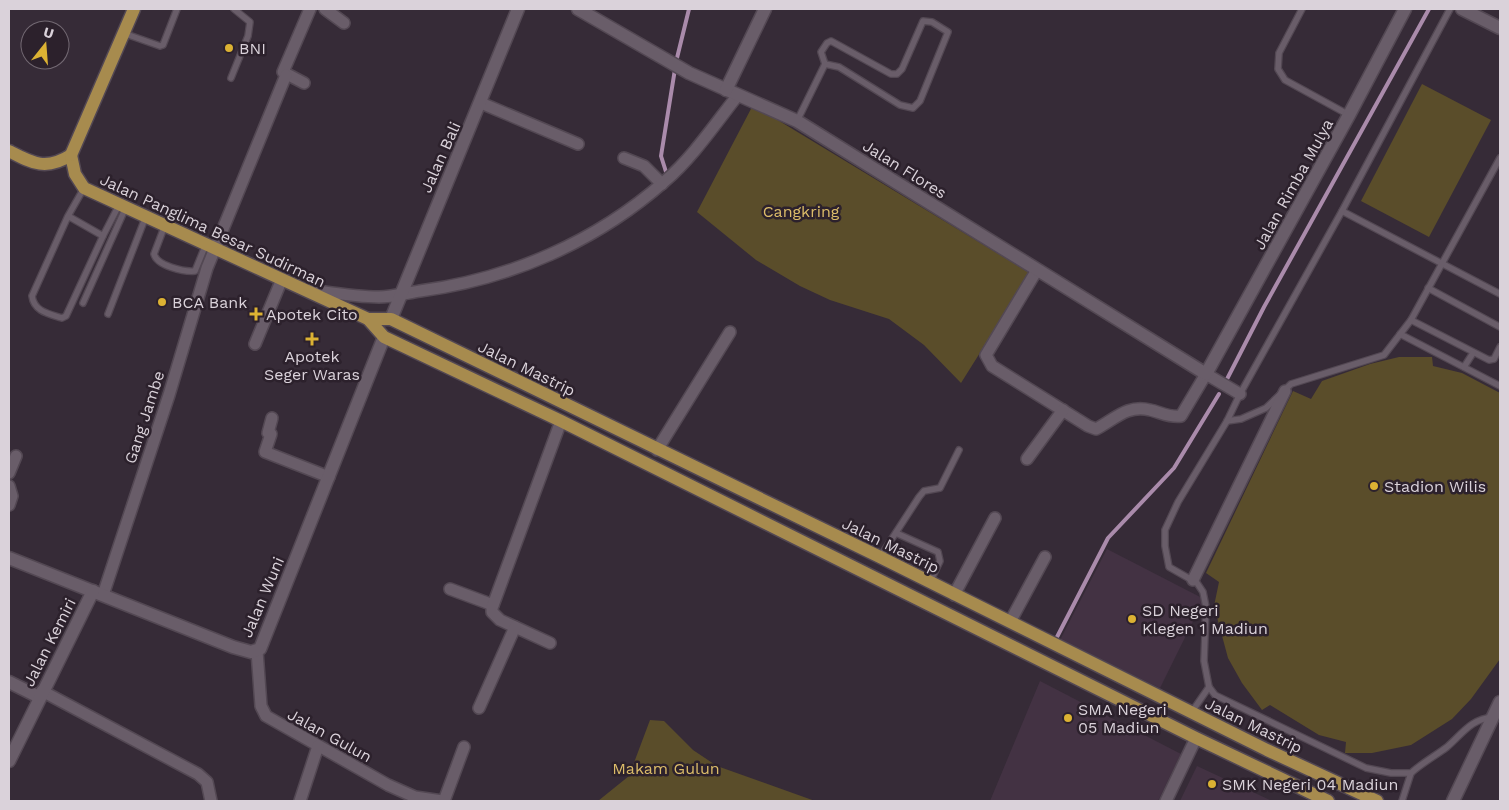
<svg xmlns="http://www.w3.org/2000/svg" width="1509" height="810" viewBox="0 0 1509 810" font-family="'Work Sans',sans-serif">
	<style>
		.built { fill: #433243 }
		.green { fill: #5a4d2a }
		.lines { fill: none; stroke-linecap: round; stroke-linejoin: round }
		.stream { stroke: #aa8bab; stroke-width: 4 }
		.service-casing { stroke: #534853; stroke-width: 8 }
		.minor-casing { stroke: #534853; stroke-width: 14 }
		.tertiary-casing { stroke: #534853; stroke-width: 15 }
		.secondary-casing { stroke: #534853; stroke-width: 15 }
		.primary-casing { stroke: #534853; stroke-width: 15 }
		.service { stroke: #695d69; stroke-width: 5.5 }
		.minor { stroke: #695d69; stroke-width: 11 }
		.tertiary { stroke: #695d69; stroke-width: 12 }
		.secondary { stroke: #695d69; stroke-width: 12 }
		.primary { stroke: #a78b4e; stroke-width: 12 }
		.poi-dot { fill: #dcb233; stroke: #2c212c; stroke-width: 2 }
		.labels { text-anchor: middle; stroke-width: 5; stroke-linejoin: round; paint-order: stroke }
		.poi-label { font-size: 16px; fill: #dad2da; stroke: #2c212c; text-anchor: start }
		.street-label { font-size: 16px; fill: #dad2da; stroke: #2c212c }
		.park-label { font-size: 16px; fill: #dcbc69; stroke: #2c212c }
	</style>
	<rect width="100%" height="100%" fill="#362b37"/>
	<g class="built">
		<polygon points="1107,549 1204,599 1160,688 1060,640"/>
		<polygon points="1040,681 1181,754 1158,801 990,801"/>
		<polygon points="1197,766 1272,801 1180,801"/>
	</g>
	<g class="green">
		<polygon points="1422,84 1491,120 1429,237 1361,201"/>
		<polygon points="753,105 1030,273 961,383 924,345 889,319 830,300 800,286 756,260 697,212"/>
		<polygon points="1399,357 1432,357 1433,366 1462,373 1500,393 1500,659 1471,699 1452,719 1411,745 1372,753 1345,753 1346,742 1319,735 1270,705 1262,710 1242,683 1228,658 1214,606 1219,582 1206,573 1293,391 1311,399 1322,381 1370,364"/>
		<polygon points="650,720 664,721 693,750 717,766 815,801 598,801 629,776"/>
	</g>
	<g class="lines">
		<g class="stream">
			<polyline points="676,62 689,9"/>
			<polyline points="667,175 661,156 675,69"/>
			<polyline points="1225,383 1264,307 1429,9"/>
			<polyline points="1057,637 1108,538 1174,468 1219,394"/>
		</g>
		<g class="service-casing">
			<g id="service">
				<polyline points="1302,9 1279,53 1278,69 1285,80 1349,115"/>
				<polyline points="123,33 160,46 163,45 177,9"/>
				<polyline points="231,78 248,36 250,22 234,9"/>
				<polyline points="797,121 825,64 839,67 900,105 913,108 920,101 948,32 932,22 923,21 902,69 897,74 891,74 831,41 827,43 821,52 825,64"/>
				<polyline points="1342,211 1500,294"/>
				<path d="M68,216L103,236L66,316L62,318C50,314 34,312 32,296L68,216L84,188"/>
				<path d="M165,225L154,254C157,266 184,272 195,271L206,244"/>
				<polyline points="103,236 119,205"/>
				<polyline points="1428,288 1500,327"/>
				<polyline points="83,303 126,207"/>
				<polyline points="108,314 146,216"/>
				<polyline points="1411,320 1489,360 1494,359 1500,347"/>
				<polyline points="1400,334 1500,386"/>
				<polyline points="1464,367 1473,353"/>
				<polyline points="1227,421 1241,419 1266,408 1291,384 1384,355 1411,320 1500,158"/>
				<polyline points="896,533 938,552 940,561 930,582"/>
				<polyline points="880,557 919,497 924,491 940,488 959,450"/>
				<polyline points="1209,687 1215,695 1366,768 1391,773 1411,773 1402,801"/>
				<polyline points="1191,713 1209,687 1204,661 1206,607 1203,592 1197,583 1169,567 1165,546 1165,530 1178,502 1227,421 1240,394 1342,211 1450,9"/>
				<path d="M1411,773C1422,763 1435,756 1447,747C1462,734 1471,719 1493,717"/>
			</g>
		</g>
		<g class="minor-casing">
			<g id="minor">
				<polyline points="325,9 344,23"/>
				<polyline points="304,83 283,72 310,9"/>
				<polyline points="481,103 578,144"/>
				<polyline points="624,158 644,166 662,184"/>
				<path d="M1037,270L986,355L992,366L1088,426L1096,429C1114,420 1127,404 1150,410C1160,412 1170,418 1181,416L1206,374L1240,394"/>
				<path d="M311,290C333,293 356,297 379,297C392,297 407,293 420,291C510,279 596,242 665,181C693,157 715,124 738,95"/>
				<polyline points="255,344 282,279"/>
				<polyline points="272,418 268,433 271,434 265,452 329,477"/>
				<polyline points="657,450 730,332"/>
				<polyline points="1027,459 1063,410"/>
				<polyline points="9,473 16,456"/>
				<polyline points="9,486 12,496 9,505"/>
				<polyline points="1193,580 1285,391"/>
				<polyline points="450,589 493,605"/>
				<polyline points="103,595 169,395 207,268 286,75"/>
				<polyline points="954,595 995,518"/>
				<polyline points="1010,622 1045,557"/>
				<polyline points="550,643 500,620 492,612 492,608 561,421"/>
				<polyline points="257,651 261,706 266,716 388,785 415,797 442,801"/>
				<polyline points="42,691 198,774 207,782 211,801"/>
				<polyline points="479,708 515,627"/>
				<polyline points="300,801 318,746"/>
				<polyline points="444,801 464,747"/>
				<polyline points="1166,801 1196,738"/>
			</g>
		</g>
		<g class="tertiary-casing">
			<g id="tertiary">
				<polyline points="578,9 689,73 797,121 1206,374 1349,115 1405,9"/>
				<polyline points="1462,9 1500,28"/>
				<polyline points="726,90 765,9"/>
				<polyline points="9,682 39,697"/>
			</g>
		</g>
		<g class="secondary-casing">
			<g id="secondary">
				<polyline points="391,319 518,9"/>
				<polyline points="9,558 233,647 251,652 260,649 384,337"/>
				<polyline points="9,761 93,591"/>
				<polyline points="1453,801 1500,702"/>
			</g>
		</g>
		<g class="primary-casing">
			<g id="primary">
				<path d="M9,151C32,163 46,171 71,155"/>
				<polyline points="71,155 75,174 84,188 368,319 384,337 561,421 1196,738 1328,801"/>
				<polyline points="71,155 134,9"/>
				<polyline points="368,319 391,319 880,557 1267,750 1377,801"/>
			</g>
		</g>
		<use href="#service" class="service"/>
		<use href="#minor" class="minor"/>
		<use href="#tertiary" class="tertiary"/>
		<use href="#secondary" class="secondary"/>
		<use href="#primary" class="primary"/>
	</g>
	<g class="poi-dot">
		<circle cx="229" cy="48" r="5"/>
		<circle cx="162" cy="302" r="5"/>
		<path d="M253.5 306.5h5v5h5v5h-5v5h-5v-5h-5v-5h5z"/>
		<path d="M309.5 331.5h5v5h5v5h-5v5h-5v-5h-5v-5h5z"/>
		<circle cx="1374" cy="486" r="5"/>
		<circle cx="1132" cy="619" r="5"/>
		<circle cx="1068" cy="718" r="5"/>
		<circle cx="1212" cy="784" r="5"/>
	</g>
	<g class="labels">
		<g class="poi-label">
			<text x="239" y="54">BNI</text>
			<text x="172" y="308">BCA Bank</text>
			<text x="266" y="320">Apotek Cito</text>
			<text x="312" y="362" text-anchor="middle">Apotek<tspan x="312" dy="18">Seger Waras</tspan></text>
			<text x="1384" y="492">Stadion Wilis</text>
			<text x="1142" y="616">SD Negeri<tspan x="1142" dy="18">Klegen 1 Madiun</tspan></text>
			<text x="1078" y="715">SMA Negeri<tspan x="1078" dy="18">05 Madiun</tspan></text>
			<text x="1222" y="790">SMK Negeri 04 Madiun</text>
		</g>
		<g class="street-label">
			<text transform="translate(440 157) rotate(-66)" y="6">Jalan Bali</text>
			<text transform="translate(905 169) rotate(32)" y="6">Jalan Flores</text>
			<text transform="translate(1293 184) rotate(-61)" y="6">Jalan Rimba Mulya</text>
			<text transform="translate(213 230) rotate(25)" y="6">Jalan Panglima Besar Sudirman</text>
			<text transform="translate(527 368) rotate(26)" y="6">Jalan Mastrip</text>
			<text transform="translate(144 417) rotate(-72)" y="6">Gang Jambe</text>
			<text transform="translate(891 545) rotate(26)" y="6">Jalan Mastrip</text>
			<text transform="translate(262 597) rotate(-67)" y="6">Jalan Wuni</text>
			<text transform="translate(49 642) rotate(-63)" y="6">Jalan Kemiri</text>
			<text transform="translate(1254 725) rotate(26)" y="6">Jalan Mastrip</text>
			<text transform="translate(330 735) rotate(29)" y="6">Jalan Gulun</text>
		</g>
		<g class="park-label">
			<text x="801" y="217">Cangkring</text>
			<text x="666" y="774">Makam Gulun</text>
		</g>
	</g>
	<rect width="1509" height="810" fill="none" stroke="#dad2da" stroke-width="20"/>
	<g transform="translate(45 45) rotate(17)"><circle r="24" fill="#2c212c" stroke="#726872"/>
	<path d="M0-4L9 19L0 12L-9 19Z" fill="#dcb233"/>
	<text y="-8" font-size="14" font-weight="bold" text-anchor="middle" fill="#dad2da">U</text>
	</g>
</svg>
